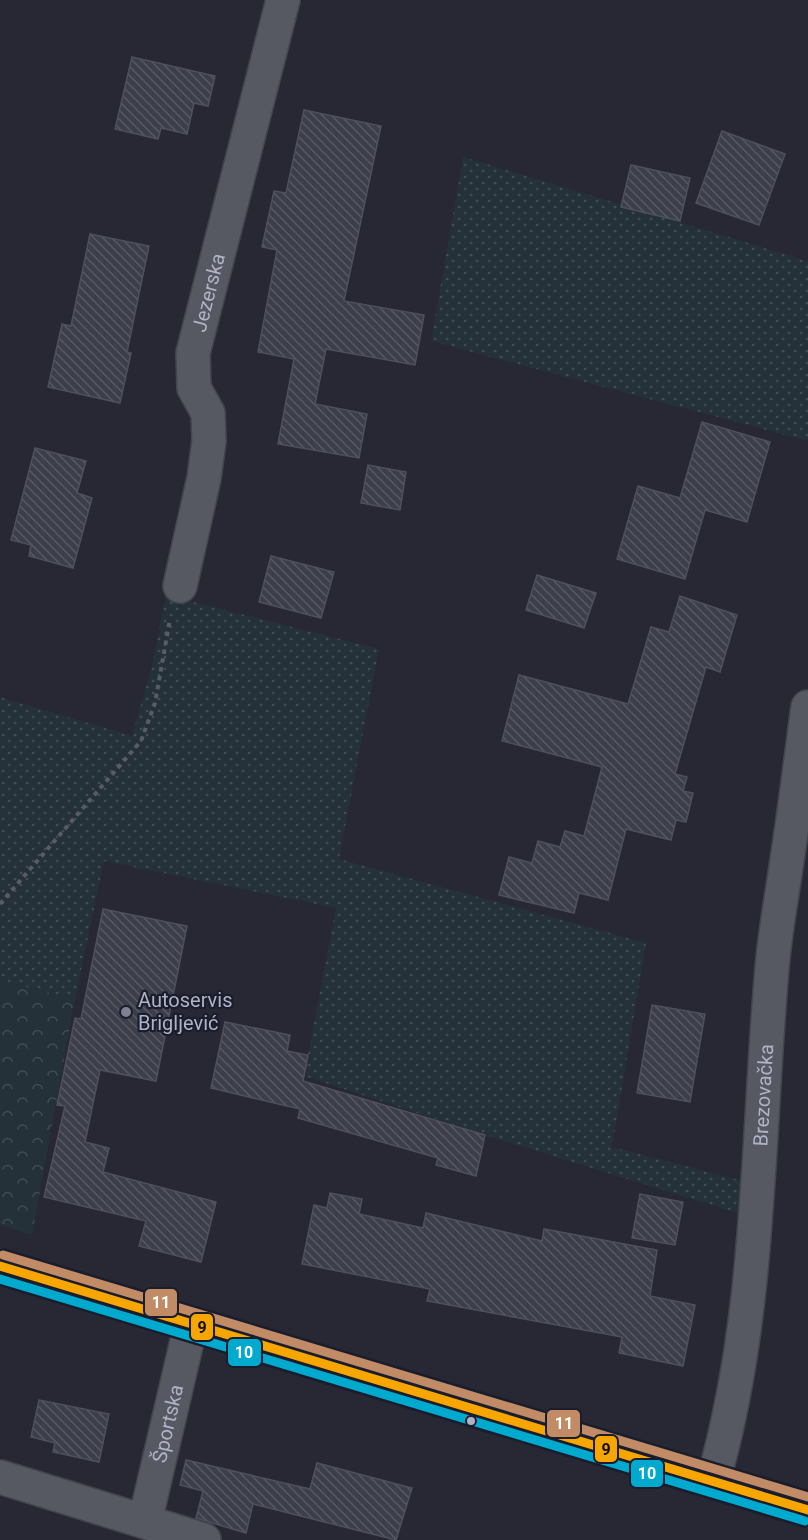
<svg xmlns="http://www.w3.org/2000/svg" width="808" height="1540" viewBox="0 0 808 1540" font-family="Roboto,sans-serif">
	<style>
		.grass { fill: url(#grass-dots) }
		.park { fill: url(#park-crowns) }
		.building { fill: url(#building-back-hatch); stroke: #4e505c; stroke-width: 1.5 }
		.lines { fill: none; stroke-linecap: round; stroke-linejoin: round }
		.street-casing { stroke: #43454d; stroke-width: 36 }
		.secondary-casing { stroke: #41434d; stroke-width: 36 }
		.path { stroke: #5a5c65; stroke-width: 4; stroke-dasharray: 4.5 4.5; stroke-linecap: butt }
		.street { stroke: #565862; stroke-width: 33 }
		.secondary { stroke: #555660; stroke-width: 33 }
		.bus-1-casing { stroke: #1a1d2e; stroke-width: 14 }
		.bus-2-casing { stroke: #1a1d2e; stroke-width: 14 }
		.bus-3-casing { stroke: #1a1d2e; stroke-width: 14 }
		.bus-1 { stroke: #f7a600; stroke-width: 9 }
		.bus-2 { stroke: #00a9ce; stroke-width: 9 }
		.bus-3 { stroke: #c18c65; stroke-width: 9 }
		.poi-dot { fill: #7f8293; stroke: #1a1d2e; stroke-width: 2 }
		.bus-dot { fill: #afb3c6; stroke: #1a1d2e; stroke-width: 2 }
		.labels { text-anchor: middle; stroke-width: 4.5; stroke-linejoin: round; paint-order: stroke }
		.street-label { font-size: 20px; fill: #afb3c6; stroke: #1a1d2e }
		.poi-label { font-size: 20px; fill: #afb3c6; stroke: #1a1d2e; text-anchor: start }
		.line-badge { stroke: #1a1d2e; stroke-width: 2 }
		.badge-label { font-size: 16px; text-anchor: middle; font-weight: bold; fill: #fff }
		.pale-badge-label { font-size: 16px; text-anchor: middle; font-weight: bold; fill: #111 }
	</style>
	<defs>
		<pattern id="grass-dots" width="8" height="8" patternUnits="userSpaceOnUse" patternTransform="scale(1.5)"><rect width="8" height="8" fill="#243139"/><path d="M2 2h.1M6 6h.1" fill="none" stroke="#414c54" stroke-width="1.8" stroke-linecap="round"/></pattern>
		<pattern id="park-crowns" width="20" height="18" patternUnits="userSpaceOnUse" patternTransform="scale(1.5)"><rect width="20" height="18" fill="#243139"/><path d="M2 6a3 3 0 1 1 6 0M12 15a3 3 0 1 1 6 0" fill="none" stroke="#414c54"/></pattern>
		<pattern id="building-back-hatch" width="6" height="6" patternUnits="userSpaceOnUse" patternTransform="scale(1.5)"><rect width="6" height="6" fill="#3c3e49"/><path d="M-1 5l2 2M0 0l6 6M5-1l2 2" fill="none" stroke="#565862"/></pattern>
	</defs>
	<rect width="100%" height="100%" fill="#272833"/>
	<g class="grass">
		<polygon points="463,157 808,261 808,441 431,341"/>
		<polygon points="166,595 379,649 339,859 646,943 612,1147 747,1182 744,1215 485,1135 304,1076 336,908 104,861 75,999 0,981 0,697 132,736 152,666"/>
	</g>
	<polygon class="park" points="0,981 75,999 32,1235 0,1225"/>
	<g class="building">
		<polygon points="132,57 215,76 208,106 194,103 187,134 161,128 158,139 115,129"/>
		<polygon points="304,110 381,126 344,301 424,315 415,365 326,349 315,404 367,414 359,458 278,444 294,359 258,352 277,250 262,247 274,191 286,193"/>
		<polygon points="722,131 785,154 759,225 696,203"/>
		<polygon points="631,165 690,178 680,221 621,207"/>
		<polygon points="90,234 149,246 127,352 131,353 120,403 48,387 62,324 71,326"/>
		<polygon points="702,422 770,442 747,522 705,510 685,579 617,559 638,486 680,498"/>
		<polygon points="35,448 86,461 77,493 92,498 73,568 29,556 31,545 11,540"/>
		<polygon points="368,465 406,472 400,510 361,503"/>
		<polygon points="271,556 334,572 321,618 259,602"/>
		<polygon points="537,575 596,593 584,628 526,610"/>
		<polygon points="680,596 737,615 720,672 706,667 675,774 687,777 683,791 693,793 686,822 676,820 671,840 626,829 608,900 579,893 574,913 499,895 509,857 532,863 538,841 560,847 565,831 584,836 602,767 502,741 519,675 628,704 651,627 669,632"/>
		<polygon points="103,909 187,926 156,1081 100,1070 85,1142 109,1148 103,1172 216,1202 201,1262 139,1246 146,1221 44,1197 65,1106 57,1105 75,1018 81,1019"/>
		<polygon points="652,1005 705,1014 690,1102 637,1093"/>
		<polygon points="225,1022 290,1035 287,1051 308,1055 303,1081 485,1135 476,1176 436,1165 438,1158 298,1118 300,1109 211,1088"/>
		<polygon points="330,1193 362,1199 359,1214 423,1228 426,1213 542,1241 544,1229 657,1250 650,1296 695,1305 683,1366 619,1353 622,1337 427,1301 430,1289 302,1264 314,1205 327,1208"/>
		<polygon points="640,1194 683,1202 675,1245 632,1238"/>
		<polygon points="39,1400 109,1414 99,1462 53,1452 55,1443 31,1437"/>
		<polygon points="186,1460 310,1489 317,1463 412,1488 396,1540 253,1504 246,1533 196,1518 203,1491 180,1485"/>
	</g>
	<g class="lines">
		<g class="street-casing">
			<g id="street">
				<path id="s1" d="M180,586L204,478L209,441L208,413L194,388L193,353L283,0"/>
				<polyline points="0,1477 204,1540"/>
				<path id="s2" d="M713,1481C761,1315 757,1139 772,968C775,932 782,896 787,860C795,809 801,758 808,707"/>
				<path id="s3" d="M145,1521L191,1324"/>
			</g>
		</g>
		<g class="secondary-casing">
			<polyline id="secondary" points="0,1266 808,1510"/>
		</g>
		<polyline class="path" points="0,904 141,741 155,703 170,619"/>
		<use href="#street" class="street"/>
		<use href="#secondary" class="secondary"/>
		<g class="bus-1-casing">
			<polyline id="bus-1" points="0,1266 808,1510"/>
		</g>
		<g class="bus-2-casing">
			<polyline id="bus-2" points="0,1279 805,1521"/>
		</g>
		<g class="bus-3-casing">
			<polyline id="bus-3" points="3,1255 808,1497"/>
		</g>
		<use href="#bus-1" class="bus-1"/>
		<use href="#bus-2" class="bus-2"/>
		<use href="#bus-3" class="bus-3"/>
	</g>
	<circle class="poi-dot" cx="126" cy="1012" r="6"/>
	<circle class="bus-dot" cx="471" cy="1421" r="5"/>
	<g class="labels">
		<g class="street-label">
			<text dy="7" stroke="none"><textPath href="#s1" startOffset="302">Jezerska</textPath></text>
			<text dy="7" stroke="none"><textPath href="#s2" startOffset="390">Brezovačka</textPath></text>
			<text dy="7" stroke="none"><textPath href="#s3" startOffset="100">Športska</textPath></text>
		</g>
		<g class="poi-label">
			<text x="138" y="1007">Autoservis<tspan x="138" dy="23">Brigljević</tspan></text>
		</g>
	</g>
	<g class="line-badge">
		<rect x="144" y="1288" width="34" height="29" rx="6" fill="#c18c65"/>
		<rect x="190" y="1313" width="24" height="28" rx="6" fill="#f7a600"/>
		<rect x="227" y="1338" width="35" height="29" rx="6" fill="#00a9ce"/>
		<rect x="546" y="1409" width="35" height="29" rx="6" fill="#c18c65"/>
		<rect x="594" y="1435" width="24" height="28" rx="6" fill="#f7a600"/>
		<rect x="630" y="1459" width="34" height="29" rx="6" fill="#00a9ce"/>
	</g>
	<g class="badge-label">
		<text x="161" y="1308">11</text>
		<text x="244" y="1358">10</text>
		<text x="564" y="1429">11</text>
		<text x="647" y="1479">10</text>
	</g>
	<g class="pale-badge-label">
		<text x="202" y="1333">9</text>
		<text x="606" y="1455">9</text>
	</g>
</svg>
